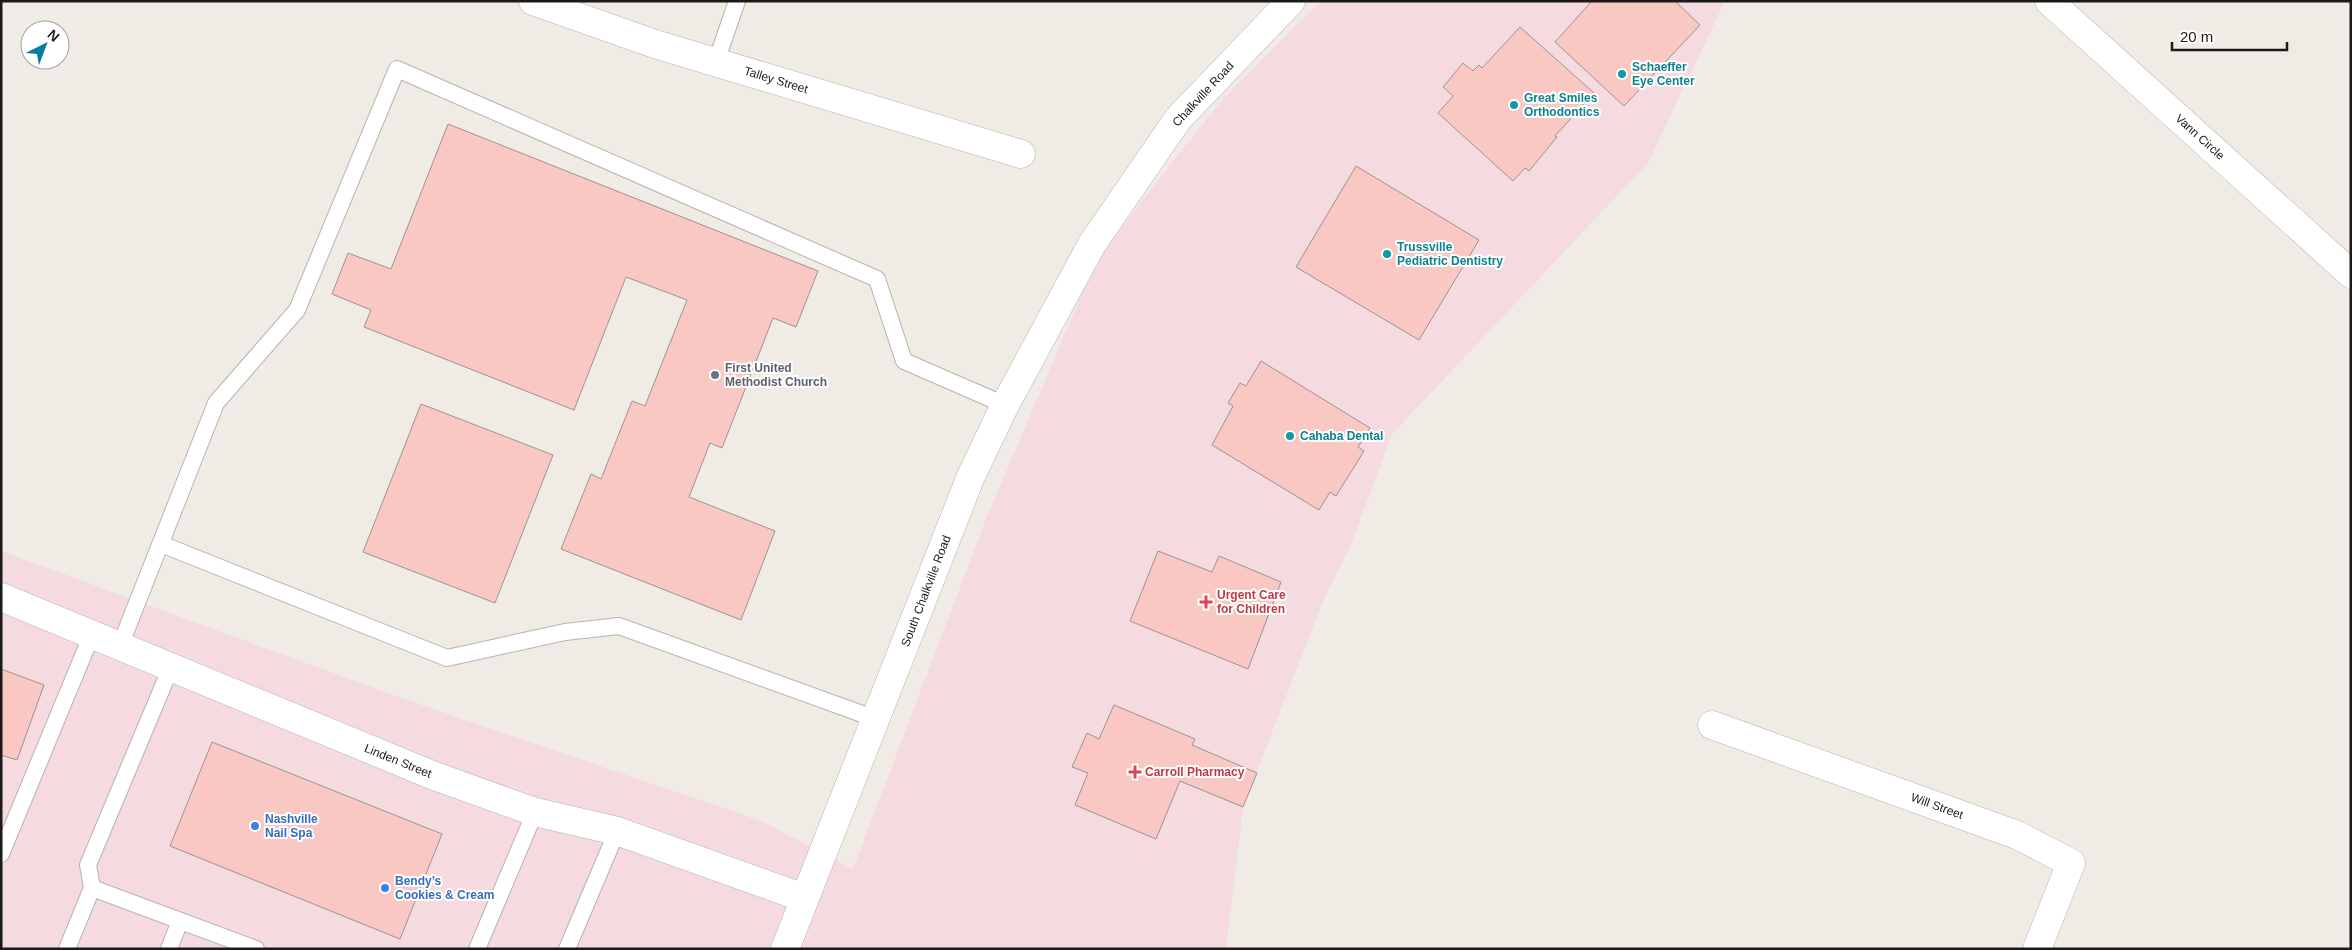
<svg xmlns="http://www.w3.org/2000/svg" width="2352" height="950" viewBox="0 0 2352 950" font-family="Arial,sans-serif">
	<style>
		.commercial { fill: #f5dae0 }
		.building { fill: #f9c8c3; stroke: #9b9393 }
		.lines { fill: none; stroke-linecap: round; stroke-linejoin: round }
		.service-casing { stroke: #b8b3ad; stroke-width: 18 }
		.minor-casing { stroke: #b8b3ad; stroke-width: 29 }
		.secondary-casing { stroke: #b8b3ad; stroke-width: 29 }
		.service { stroke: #fff; stroke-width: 16 }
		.minor { stroke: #fff; stroke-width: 28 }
		.secondary { stroke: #fff; stroke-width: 28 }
		.culture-dot { fill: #0f9aa8; stroke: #fff; stroke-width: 2 }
		.worship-dot { fill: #6b7280; stroke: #fff; stroke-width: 2 }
		.health-dot { fill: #e0444e; stroke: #fff; stroke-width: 2 }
		.shop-dot { fill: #3f7fe0; stroke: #fff; stroke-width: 2 }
		.labels { text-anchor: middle; stroke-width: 4; stroke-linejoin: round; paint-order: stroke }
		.culture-label { font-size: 12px; font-weight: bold; fill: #0d838f; stroke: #fff; text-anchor: start }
		.street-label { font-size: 12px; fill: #1b1a18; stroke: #fff }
		.worship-label { font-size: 12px; font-weight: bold; fill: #5b616d; stroke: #fff; text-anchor: start }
		.health-label { font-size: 12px; font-weight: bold; fill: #be3a42; stroke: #fff; text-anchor: start }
		.shop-label { font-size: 12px; font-weight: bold; fill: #366cbe; stroke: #fff; text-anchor: start }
	</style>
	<rect width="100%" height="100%" fill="#f0ebe5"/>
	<polygon class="commercial" points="1321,1 1725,1 1648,163 1392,434 1350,547 1323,601 1243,807 1226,949 1,949 1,551 404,699 761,821 853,869 986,519 1096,261 1177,156 1225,97"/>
	<g class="building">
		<polygon points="1592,1 1675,1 1700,25 1624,106 1555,42"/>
		<polygon points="1520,27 1594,93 1555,136 1557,137 1529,171 1525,168 1513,181 1438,113 1453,96 1443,87 1463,63 1473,71 1479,65 1482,68"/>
		<polygon points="448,124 818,271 796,327 773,318 722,448 710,443 689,497 775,531 741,620 561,549 591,474 601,479 632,401 645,406 687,300 626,277 574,410 364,327 371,310 332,294 348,253 391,269"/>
		<polygon points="1356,166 1479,240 1419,340 1296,267"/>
		<polygon points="1261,361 1370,428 1358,447 1364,451 1336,496 1330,492 1319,510 1212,445 1233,406 1228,403 1240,383 1246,386"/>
		<polygon points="421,404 553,455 495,603 363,552"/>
		<polygon points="1158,551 1212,572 1219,556 1281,582 1248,669 1130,621"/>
		<polygon points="1,669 44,685 17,760 1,755"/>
		<polygon points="1114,705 1195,739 1192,745 1257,773 1243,807 1180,781 1156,839 1075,805 1088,773 1072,767 1087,733 1099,739"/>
		<polygon points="212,742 442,834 400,939 170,846"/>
	</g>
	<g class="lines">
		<g class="service-casing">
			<g id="service">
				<polyline points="716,62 737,1"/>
				<polyline points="161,544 447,658 565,632 619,626 876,719"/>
				<polyline points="120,646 216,403 297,310 397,69 877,279 904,361 1005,405"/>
				<polyline points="1,854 92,634"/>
				<polyline points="92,888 256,949"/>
				<polyline points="67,949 92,888 88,865 171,667"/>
				<polyline points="169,949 180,921"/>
				<polyline points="477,949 535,812"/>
				<polyline points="567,949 617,831"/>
			</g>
		</g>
		<g class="minor-casing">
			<g id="minor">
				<polyline points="533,1 655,44 1021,154"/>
				<polyline points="2049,1 2351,274"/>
				<polyline points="1,597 432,775 535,812 617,831 804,898"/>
				<polyline points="1712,725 2017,835 2071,863 2037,949"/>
			</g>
		</g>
		<g class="secondary-casing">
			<polyline id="secondary" points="785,949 971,476 1005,405 1092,244 1178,119 1291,1"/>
		</g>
		<use href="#service" class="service"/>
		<use href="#minor" class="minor"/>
		<use href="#secondary" class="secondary"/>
	</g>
	<g class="culture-dot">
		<circle cx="1622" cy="74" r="5"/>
		<circle cx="1514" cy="105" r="5"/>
		<circle cx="1387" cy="254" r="5"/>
		<circle cx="1290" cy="436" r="5"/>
	</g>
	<circle class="worship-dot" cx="715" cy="375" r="5"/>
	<g class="health-dot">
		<path d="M1203.5 594.5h5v5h5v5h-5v5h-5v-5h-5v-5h5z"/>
		<path d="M1132.5 764.5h5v5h5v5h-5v5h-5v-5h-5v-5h5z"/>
	</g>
	<g class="shop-dot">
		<circle cx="255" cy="826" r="5"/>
		<circle cx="385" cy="888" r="5"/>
	</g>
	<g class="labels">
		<g class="culture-label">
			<text x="1632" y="71">Schaeffer<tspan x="1632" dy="14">Eye Center</tspan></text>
			<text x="1524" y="102">Great Smiles<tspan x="1524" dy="14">Orthodontics</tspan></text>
			<text x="1397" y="251">Trussville<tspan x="1397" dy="14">Pediatric Dentistry</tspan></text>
			<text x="1300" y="440">Cahaba Dental</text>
		</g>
		<g class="street-label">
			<text transform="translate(776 80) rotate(17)" y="4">Talley Street</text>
			<text transform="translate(1203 94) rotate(-47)" y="4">Chalkville Road</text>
			<text transform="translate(2200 137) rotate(42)" y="4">Vann Circle</text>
			<text transform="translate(926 591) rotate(-69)" y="4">South Chalkville Road</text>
			<text transform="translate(398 761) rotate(22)" y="4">Linden Street</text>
			<text transform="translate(1937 806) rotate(20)" y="4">Will Street</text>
		</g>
		<g class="worship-label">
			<text x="725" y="372">First United<tspan x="725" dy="14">Methodist Church</tspan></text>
		</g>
		<g class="health-label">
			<text x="1217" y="599">Urgent Care<tspan x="1217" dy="14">for Children</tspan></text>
			<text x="1145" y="776">Carroll Pharmacy</text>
		</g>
		<g class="shop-label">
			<text x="265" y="823">Nashville<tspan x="265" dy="14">Nail Spa</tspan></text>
			<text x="395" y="885">Bendy’s<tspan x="395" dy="14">Cookies &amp; Cream</tspan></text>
		</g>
	</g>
	<rect width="2352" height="950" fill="none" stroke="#1b1a18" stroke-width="5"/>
	<g transform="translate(45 45) rotate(42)"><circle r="24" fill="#ffffff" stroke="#a4a3a3"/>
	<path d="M0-4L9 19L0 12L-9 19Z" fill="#067da4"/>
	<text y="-8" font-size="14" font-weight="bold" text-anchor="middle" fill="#1b1a18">N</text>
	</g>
	<path d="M2172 42v8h115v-8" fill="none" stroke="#1b1a18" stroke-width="2.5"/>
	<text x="2180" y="42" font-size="15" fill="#1b1a18" stroke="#ffffff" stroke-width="4" paint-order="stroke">20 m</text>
</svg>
